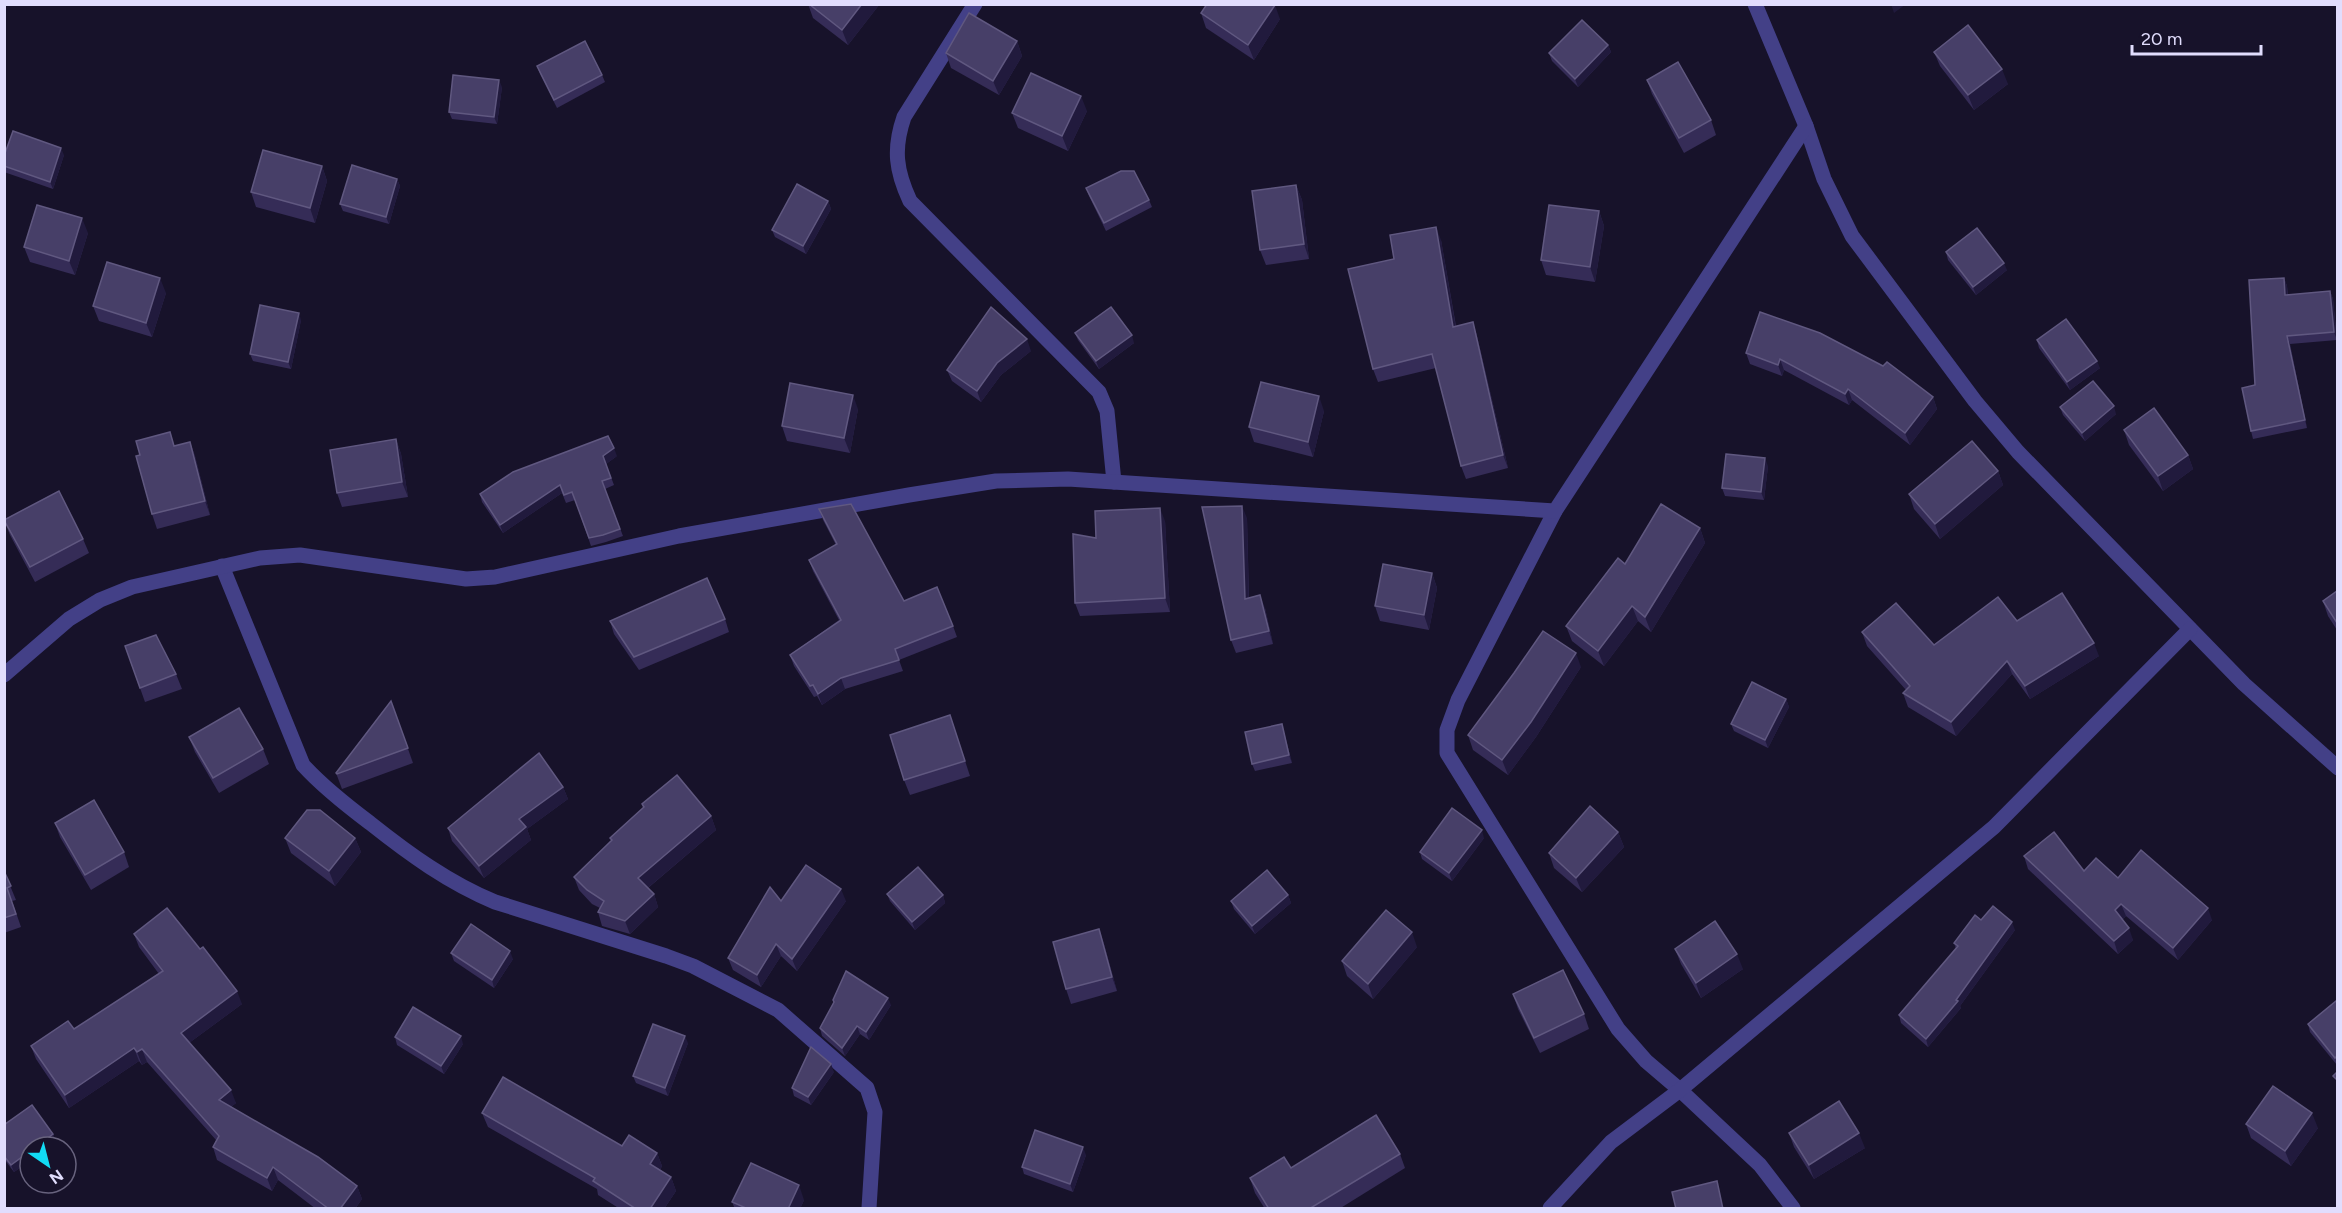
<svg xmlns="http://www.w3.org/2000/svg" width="2342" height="1213" viewBox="0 0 2342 1213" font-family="Figtree,sans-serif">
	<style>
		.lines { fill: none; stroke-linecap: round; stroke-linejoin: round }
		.street { stroke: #434087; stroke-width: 15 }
		.wall { fill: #352c57 }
		.shaded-wall { fill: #211a3d }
		.building { fill: #473f68; stroke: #605880; stroke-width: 1.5 }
	</style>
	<rect width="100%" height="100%" fill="#17122a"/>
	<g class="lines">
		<g class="street">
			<path d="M975,4L904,117C893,149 896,171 910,201L1099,392L1107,411L1114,482"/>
			<polyline points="1755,4 1806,126 1824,179 1852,236 1975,401 2018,452 2244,684 2338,768"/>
			<polyline points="1555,511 1458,700 1447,730 1447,753 1618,1029 1646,1061 1680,1090 1760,1165 1793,1208"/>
			<path d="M222,566L303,765C323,787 346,805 370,823C409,854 449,883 495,902L666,956L693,966L778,1010L867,1088L875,1112L869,1208"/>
			<polyline points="4,675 69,619 100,600 132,587 260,558 300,555 466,579 495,577 679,536 909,495 996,481 1068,479 1555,511 1806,126"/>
			<polyline points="1550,1208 1611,1142 1680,1090 1994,827 2190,629"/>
		</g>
	</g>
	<g class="wall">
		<polygon points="808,4 879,4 879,5 848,45 813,18"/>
		<polygon points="1201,13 1280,19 1254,60 1206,28"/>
		<polygon points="1017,41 1022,56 999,95 951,68 946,53"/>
		<polygon points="1608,45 1611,52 1578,87 1552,61 1549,53"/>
		<polygon points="1934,52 2008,84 1974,110 1940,66"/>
		<polygon points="537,66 602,75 605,82 557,108 540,74"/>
		<polygon points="1647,80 1711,120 1716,135 1684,153 1652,94"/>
		<polygon points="502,87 497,124 452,119 449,112"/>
		<polygon points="1087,111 1068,151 1018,128 1012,113"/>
		<polygon points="64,155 53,189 4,172 4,156"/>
		<polygon points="322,166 327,181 315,223 256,207 251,192"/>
		<polygon points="397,179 400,186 389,224 343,211 340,204"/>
		<polygon points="1296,185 1302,200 1309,259 1266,265 1260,250"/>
		<polygon points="1086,188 1149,200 1152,207 1106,231 1089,196"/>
		<polygon points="828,201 831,209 806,254 775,237 772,230"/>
		<polygon points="1599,211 1604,226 1595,282 1546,275 1541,260"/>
		<polygon points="88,233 75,275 30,262 24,247"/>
		<polygon points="1441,240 1456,326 1473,322 1477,336 1508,468 1466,479 1461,466 1436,368 1378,382 1373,369 1394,259"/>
		<polygon points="1946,252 2007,270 1976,295 1948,260"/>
		<polygon points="2284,278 2287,286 2288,295 2330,291 2333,299 2337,340 2290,344 2307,428 2253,439 2251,431 2255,385"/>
		<polygon points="166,293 152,337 99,321 93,306"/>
		<polygon points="1760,312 1933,397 1937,409 1910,445 1852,400 1849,405 1784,370 1782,376 1750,364 1746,353"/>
		<polygon points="301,320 291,369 253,361 250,354"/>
		<polygon points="1075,333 1134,343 1099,369 1078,340"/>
		<polygon points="2037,340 2100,368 2070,390 2039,348"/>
		<polygon points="1031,351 1001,375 981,402 952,381 947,370"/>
		<polygon points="2060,407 2116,414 2085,441 2063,415"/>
		<polygon points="858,409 850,453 787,441 782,426"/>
		<polygon points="1324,411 1313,457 1254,442 1249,427"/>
		<polygon points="2124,430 2188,455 2193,469 2163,491 2129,445"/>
		<polygon points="396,439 401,454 408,497 342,507 337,493"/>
		<polygon points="190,442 195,456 210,515 157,529 152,514 176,446"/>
		<polygon points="617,456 606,464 614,485 605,489 623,536 606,542 591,546 575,500 566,503 562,493 503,533 482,502 480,494"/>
		<polygon points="1768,466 1764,500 1725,496 1722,488"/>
		<polygon points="1998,471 2003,485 1940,539 1914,509 1909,494"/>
		<polygon points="819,509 904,601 953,626 957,637 899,660 903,671 845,689 822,705 817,696 814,697 794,666 790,655 839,620 813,571 809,560 836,545 823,520"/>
		<polygon points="1247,518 1249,598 1265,608 1273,644 1236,653 1231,640"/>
		<polygon points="4,520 83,539 89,553 35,582 10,535"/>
		<polygon points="1165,521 1170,612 1080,616 1075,603 1096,538"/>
		<polygon points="1700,528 1705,543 1651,632 1638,621 1604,666 1572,641 1566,626 1625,564"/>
		<polygon points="1432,573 1437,588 1429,630 1380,621 1375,606"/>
		<polygon points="2337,591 2337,630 2328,616 2323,601"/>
		<polygon points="725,619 729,632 639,670 614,634 610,621"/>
		<polygon points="2017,621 2099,656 2030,699 2012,674 1956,736 1908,707 1903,693 1906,690 1867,646 1862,632 1934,645"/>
		<polygon points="125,646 176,674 182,689 145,702"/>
		<polygon points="1581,667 1536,737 1508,775 1473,750 1468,735"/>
		<polygon points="1786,699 1789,707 1768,748 1734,731 1731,724"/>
		<polygon points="391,701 413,763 342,789 336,773"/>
		<polygon points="950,715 970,776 910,795 904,780"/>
		<polygon points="1282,724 1284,732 1292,763 1255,771 1252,764"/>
		<polygon points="189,737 263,749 269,764 219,793 195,752"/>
		<polygon points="563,787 568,799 527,829 531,840 484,878 452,841 448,828"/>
		<polygon points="642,804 711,816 716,830 648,888 654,894 658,907 630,934 602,926 598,912 600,908 592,904 579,890 574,877 611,841 610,838 643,808"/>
		<polygon points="55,823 124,852 129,867 91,890 60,837"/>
		<polygon points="1618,832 1624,847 1582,892 1554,868 1549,853"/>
		<polygon points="285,838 355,838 361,852 335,886 291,853"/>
		<polygon points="1484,838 1452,881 1422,859 1420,852"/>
		<polygon points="2024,856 2118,878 2212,920 2178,960 2126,916 2122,920 2133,940 2118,954 2028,869"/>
		<polygon points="4,871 16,900 12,901 21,927 4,933"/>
		<polygon points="887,894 943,895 945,903 915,930 890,901"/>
		<polygon points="1288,895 1291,903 1255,934 1234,909 1231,901"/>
		<polygon points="781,901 846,901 797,971 781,956 761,987 733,970 728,958"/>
		<polygon points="1981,920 2015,930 1960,1006 1961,1008 1928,1047 1901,1023 1899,1015 1956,949 1954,943"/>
		<polygon points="1099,929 1104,944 1117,991 1071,1004 1066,989"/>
		<polygon points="134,934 242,1004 189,1043 236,1103 231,1107 357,1186 362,1199 355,1209 316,1209 278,1180 272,1191 217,1160 213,1147 216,1140 147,1062 142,1065 139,1061 69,1108 36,1059 31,1046 74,1029 159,974 139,947"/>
		<polygon points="1417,947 1373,999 1347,976 1342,961"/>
		<polygon points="1675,949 1743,969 1701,998 1681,964"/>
		<polygon points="451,953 513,959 494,988 454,961"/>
		<polygon points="1513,994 1584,1014 1589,1029 1540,1053 1518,1009"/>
		<polygon points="833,1000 891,1005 869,1040 860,1034 845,1056 822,1036 820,1028 834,1003"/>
		<polygon points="2337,1002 2337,1065 2310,1032 2308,1024"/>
		<polygon points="395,1037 463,1044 444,1074 397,1045"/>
		<polygon points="688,1043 668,1096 636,1083 633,1076"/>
		<polygon points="834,1072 811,1105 794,1096 792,1088"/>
		<polygon points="482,1113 622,1146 657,1153 662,1166 660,1170 671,1177 676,1191 664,1209 620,1209 598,1195 597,1189 488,1127"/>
		<polygon points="2246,1124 2318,1128 2291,1166 2251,1138"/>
		<polygon points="4,1125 53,1134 56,1142 49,1147 30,1147 30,1161 14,1172 4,1159"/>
		<polygon points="1789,1133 1865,1148 1814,1179 1794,1147"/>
		<polygon points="1400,1154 1405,1168 1339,1209 1265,1209 1255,1193 1250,1178 1291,1168"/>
		<polygon points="1086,1155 1073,1192 1024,1174 1022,1167"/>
		<polygon points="804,1200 800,1209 735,1209 732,1202"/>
	</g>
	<g class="shaded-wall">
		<polygon points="862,4 879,5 848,45 842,30"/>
		<polygon points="1891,4 1906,4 1894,13"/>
		<polygon points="1275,5 1280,19 1254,60 1248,45"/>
		<polygon points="1017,41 1022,56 999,95 993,81"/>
		<polygon points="1608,45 1611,52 1578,87 1575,79"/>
		<polygon points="2002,69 2008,84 1974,110 1968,95"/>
		<polygon points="499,80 502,87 497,124 494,117"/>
		<polygon points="1081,96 1087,111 1068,151 1062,136"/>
		<polygon points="61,148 64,155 53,189 50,182"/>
		<polygon points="322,166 327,181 315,223 310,208"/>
		<polygon points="397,179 400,186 389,224 386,217"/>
		<polygon points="1296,185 1302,200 1309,259 1304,244"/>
		<polygon points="828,201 831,209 806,254 803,246"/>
		<polygon points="1599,211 1604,226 1595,282 1590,267"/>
		<polygon points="82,218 88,233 75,275 69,261"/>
		<polygon points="1436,227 1441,240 1458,340 1453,327"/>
		<polygon points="2004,263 2007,270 1976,295 1973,287"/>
		<polygon points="160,278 166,293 152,337 146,323"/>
		<polygon points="2284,278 2287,286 2288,303 2285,295"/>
		<polygon points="2330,291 2333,299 2337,340 2334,332"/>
		<polygon points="299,313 301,320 291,369 288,362"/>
		<polygon points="1473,322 1477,336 1508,468 1503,455"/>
		<polygon points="1132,335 1134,343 1099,369 1096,361"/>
		<polygon points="2287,336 2290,344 2307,428 2305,420"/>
		<polygon points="1027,339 1031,351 1001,375 981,402 977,391 997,363"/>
		<polygon points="1780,359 1784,370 1782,376 1778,365"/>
		<polygon points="2097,361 2100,368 2070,390 2067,382"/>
		<polygon points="1848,389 1852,400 1849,405 1845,394"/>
		<polygon points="853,395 858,409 850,453 844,438"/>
		<polygon points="1319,396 1324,411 1313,457 1308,442"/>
		<polygon points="1933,397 1937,409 1910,445 1905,433"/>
		<polygon points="2114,406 2116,414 2085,441 2082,433"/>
		<polygon points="396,439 401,454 408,497 402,482"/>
		<polygon points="190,442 195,456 210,515 205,501"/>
		<polygon points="614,448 617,456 606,464 603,456"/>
		<polygon points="2188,455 2193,469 2163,491 2158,476"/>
		<polygon points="1765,458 1768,466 1764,500 1761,492"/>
		<polygon points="1998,471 2003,485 1940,539 1935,524"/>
		<polygon points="560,485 562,493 503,533 500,525"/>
		<polygon points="1242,506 1247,518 1249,612 1245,599"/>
		<polygon points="1160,508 1165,521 1170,612 1165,598"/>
		<polygon points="1700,528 1705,543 1651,632 1645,617"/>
		<polygon points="1432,573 1437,588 1429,630 1424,615"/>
		<polygon points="1260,595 1265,608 1273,644 1269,631"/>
		<polygon points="1632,606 1638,621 1604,666 1598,651"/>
		<polygon points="2094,643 2099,656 2030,699 2025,686"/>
		<polygon points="1576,653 1581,667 1536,737 1508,775 1502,760"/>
		<polygon points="2007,661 2012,674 1956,736 1951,722"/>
		<polygon points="841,678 845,689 822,705 818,694"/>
		<polygon points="1786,699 1789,707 1768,748 1765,740"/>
		<polygon points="1282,724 1284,732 1292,763 1289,755"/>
		<polygon points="563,787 568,799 527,829 531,840 484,878 479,866 519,819"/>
		<polygon points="711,816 716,830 643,892 638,878"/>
		<polygon points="1482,830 1484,838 1452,881 1449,873"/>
		<polygon points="1618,832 1624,847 1582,892 1576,878"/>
		<polygon points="355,838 361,852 335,886 329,871"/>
		<polygon points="841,889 846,901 797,971 792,959"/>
		<polygon points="654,894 658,907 630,934 625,921"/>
		<polygon points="943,895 945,903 915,930 912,922"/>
		<polygon points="1288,895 1291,903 1255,934 1252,926"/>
		<polygon points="2121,904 2126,916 2119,923 2115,910"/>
		<polygon points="2208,908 2212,920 2178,960 2173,948"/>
		<polygon points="2012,922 2015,930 1960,1006 1961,1008 1928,1047 1926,1039 1956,1000"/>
		<polygon points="2129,928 2133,940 2118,954 2114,941"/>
		<polygon points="1099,929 1104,944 1117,991 1112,977"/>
		<polygon points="1412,932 1417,947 1373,999 1368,984"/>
		<polygon points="776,944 781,956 761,987 757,975"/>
		<polygon points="510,951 513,959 494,988 492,980"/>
		<polygon points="1737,954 1743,969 1701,998 1696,983"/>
		<polygon points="237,991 242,1004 185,1046 181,1033"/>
		<polygon points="888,998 891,1005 869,1040 866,1032"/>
		<polygon points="857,1026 860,1034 845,1056 842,1048"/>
		<polygon points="461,1036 463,1044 444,1074 441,1066"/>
		<polygon points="685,1036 688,1043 668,1096 665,1088"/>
		<polygon points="134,1048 139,1061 69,1108 65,1095"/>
		<polygon points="142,1049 147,1062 142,1065 137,1052"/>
		<polygon points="831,1064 834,1072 811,1105 808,1097"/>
		<polygon points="231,1090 236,1103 223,1113 219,1100"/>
		<polygon points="2312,1113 2318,1128 2291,1166 2285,1151"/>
		<polygon points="1859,1133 1865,1148 1814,1179 1809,1165"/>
		<polygon points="53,1134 56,1142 49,1147 36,1147"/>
		<polygon points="1083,1147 1086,1155 1073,1192 1070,1184"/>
		<polygon points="30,1151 30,1161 14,1172 11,1165"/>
		<polygon points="657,1153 662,1166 655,1178 650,1164"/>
		<polygon points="273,1167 278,1180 272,1191 267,1178"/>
		<polygon points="671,1177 676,1191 664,1209 650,1209"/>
		<polygon points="799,1185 804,1200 800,1209 788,1209"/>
		<polygon points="357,1186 362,1199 355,1209 340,1209"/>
	</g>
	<g class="building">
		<polygon points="809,4 862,4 842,30"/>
		<polygon points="1207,4 1275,4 1275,5 1248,45 1201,13"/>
		<polygon points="969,13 1017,41 993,81 946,53"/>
		<polygon points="1582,20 1608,45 1575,79 1549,53"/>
		<polygon points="1968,25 2002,69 1968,95 1934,52"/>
		<polygon points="585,41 602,75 554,100 537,66"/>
		<polygon points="1678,62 1711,120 1679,138 1647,80"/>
		<polygon points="1031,73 1081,96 1062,136 1012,113"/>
		<polygon points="453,75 499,80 494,117 449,112"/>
		<polygon points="13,131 61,148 50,182 4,166 4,156"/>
		<polygon points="263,150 322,166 310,208 251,192"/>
		<polygon points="352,165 397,179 386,217 340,204"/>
		<polygon points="1121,171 1134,171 1149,200 1104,223 1086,188"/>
		<polygon points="797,184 828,201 803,246 772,230"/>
		<polygon points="1296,185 1304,244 1260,250 1252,191"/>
		<polygon points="37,205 82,218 69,261 24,247"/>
		<polygon points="1549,205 1599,211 1590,267 1541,260"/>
		<polygon points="1436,227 1453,327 1473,322 1503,455 1461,466 1432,354 1373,369 1348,269 1394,259 1390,235"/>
		<polygon points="1977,228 2004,263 1973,287 1946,252"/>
		<polygon points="107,262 160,278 146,323 93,306"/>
		<polygon points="2284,278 2285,295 2330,291 2334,332 2287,336 2305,420 2251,431 2242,388 2255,385 2249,280"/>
		<polygon points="260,305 299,313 288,362 250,354"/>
		<polygon points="991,307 1027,339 997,363 977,391 947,370"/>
		<polygon points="1111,307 1132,335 1096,361 1075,333"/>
		<polygon points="1760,312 1820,333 1883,366 1887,362 1933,397 1905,433 1848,389 1845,394 1780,359 1778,365 1746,353"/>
		<polygon points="2066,319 2097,361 2067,382 2037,340"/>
		<polygon points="2093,381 2114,406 2082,433 2060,407"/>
		<polygon points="1261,382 1319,396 1308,442 1249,427"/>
		<polygon points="790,383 853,395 844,438 782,426"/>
		<polygon points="2154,408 2188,455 2158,476 2124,430"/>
		<polygon points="170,432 174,446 190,442 205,501 152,514 136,456 140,455 136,441"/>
		<polygon points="608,436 614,448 603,456 611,478 602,481 620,529 603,535 589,538 572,492 564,495 560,485 500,525 480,494 513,472"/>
		<polygon points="396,439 402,482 337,493 330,450"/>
		<polygon points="1972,441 1998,471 1935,524 1909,494"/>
		<polygon points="1726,454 1765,458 1761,492 1722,488"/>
		<polygon points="59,491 83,539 30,567 4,520"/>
		<polygon points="851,504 904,601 937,587 953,626 895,649 899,660 841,678 818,694 813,685 810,686 790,655 841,620 809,560 837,544 819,509"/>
		<polygon points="1661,504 1700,528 1645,617 1632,606 1598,651 1566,626 1618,558 1625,564"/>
		<polygon points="1242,506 1245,599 1260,595 1269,631 1231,640 1202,507"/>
		<polygon points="1160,508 1165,598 1075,603 1073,534 1096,538 1095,511"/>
		<polygon points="1383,564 1432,573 1424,615 1375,606"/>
		<polygon points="707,578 725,619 634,657 610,621"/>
		<polygon points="2337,591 2337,623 2323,601"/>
		<polygon points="2062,593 2094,643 2025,686 2007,661 1951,722 1903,693 1910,686 1862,632 1896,603 1934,645 1998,597 2017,621"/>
		<polygon points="1543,631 1576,653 1531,722 1502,760 1468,735 1514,673"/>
		<polygon points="156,635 176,674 140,688 125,646"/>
		<polygon points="1752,682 1786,699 1765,740 1731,724"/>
		<polygon points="391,701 408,748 337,774 336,773"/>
		<polygon points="239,708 263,749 213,778 189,737"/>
		<polygon points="950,715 965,761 904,780 890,735"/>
		<polygon points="1282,724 1289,755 1252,764 1245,732"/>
		<polygon points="539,753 563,787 519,819 526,827 479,866 448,828"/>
		<polygon points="677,775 711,816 638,878 654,894 625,921 598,912 604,901 587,890 574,877 612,840 610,838 644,807 642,804"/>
		<polygon points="94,800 124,852 85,875 55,823"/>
		<polygon points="1590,806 1618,832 1576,878 1549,853"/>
		<polygon points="1452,808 1482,830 1449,873 1420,852"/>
		<polygon points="307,810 320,810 355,838 329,871 285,838"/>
		<polygon points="2054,832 2084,871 2096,858 2118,878 2141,850 2208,908 2173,948 2121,904 2115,910 2129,928 2114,941 2024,856"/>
		<polygon points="806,865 841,889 792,959 776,944 757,975 728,958 770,887 781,901"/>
		<polygon points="918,867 943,895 912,922 887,894"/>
		<polygon points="1267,870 1288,895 1252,926 1231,901"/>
		<polygon points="4,871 11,886 7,888 16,914 4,918"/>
		<polygon points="1993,906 2012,922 1956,1000 1958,1001 1926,1039 1899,1015 1958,946 1954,943 1975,915 1981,920"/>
		<polygon points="167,908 200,949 203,947 237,991 181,1033 231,1090 219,1100 318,1157 357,1186 340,1209 329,1209 273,1167 267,1178 213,1147 219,1136 142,1049 137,1052 134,1048 65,1095 31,1046 68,1021 74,1029 163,971 134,934"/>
		<polygon points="1386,910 1412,932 1368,984 1342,961"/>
		<polygon points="1715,921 1737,954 1696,983 1675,949"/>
		<polygon points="471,924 510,951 492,980 451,953"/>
		<polygon points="1099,929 1112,977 1066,989 1053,942"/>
		<polygon points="1563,970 1584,1014 1534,1038 1513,994"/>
		<polygon points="846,971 888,998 866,1032 857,1026 842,1048 820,1028 834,1002 833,1000"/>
		<polygon points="2336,1001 2337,1002 2337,1056 2335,1058 2308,1024"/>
		<polygon points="413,1007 461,1036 441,1066 395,1037"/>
		<polygon points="653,1024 685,1036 665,1088 633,1076"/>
		<polygon points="811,1047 831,1064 808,1097 792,1088"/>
		<polygon points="2337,1072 2337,1080 2333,1076"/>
		<polygon points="503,1077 622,1146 629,1135 657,1153 650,1164 671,1177 650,1209 636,1209 593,1181 595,1178 482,1113"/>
		<polygon points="2273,1086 2312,1113 2285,1151 2246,1124"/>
		<polygon points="1839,1101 1859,1133 1809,1165 1789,1133"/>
		<polygon points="32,1105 53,1134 36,1147 30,1147 30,1151 11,1165 4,1156 4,1125"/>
		<polygon points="1376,1115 1400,1154 1309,1209 1269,1209 1250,1178 1284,1157 1291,1168"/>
		<polygon points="1035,1130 1083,1147 1070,1184 1022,1167"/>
		<polygon points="751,1163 799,1185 788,1209 748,1209 732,1202"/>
		<polygon points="1717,1181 1723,1209 1676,1209 1672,1192"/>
	</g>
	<rect width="2342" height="1213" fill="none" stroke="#e1ddfd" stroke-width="12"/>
	<g transform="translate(48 1165) rotate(145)"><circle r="28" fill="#17122a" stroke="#68637e" stroke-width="1.5"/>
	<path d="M0-4.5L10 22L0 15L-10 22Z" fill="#12dbf4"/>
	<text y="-9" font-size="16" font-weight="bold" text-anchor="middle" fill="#e1ddfd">N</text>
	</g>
	<path d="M2132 45v9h129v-9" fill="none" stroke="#e1ddfd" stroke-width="3"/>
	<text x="2141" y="45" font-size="18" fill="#e1ddfd" stroke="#17122a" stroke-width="4.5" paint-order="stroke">20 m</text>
</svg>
